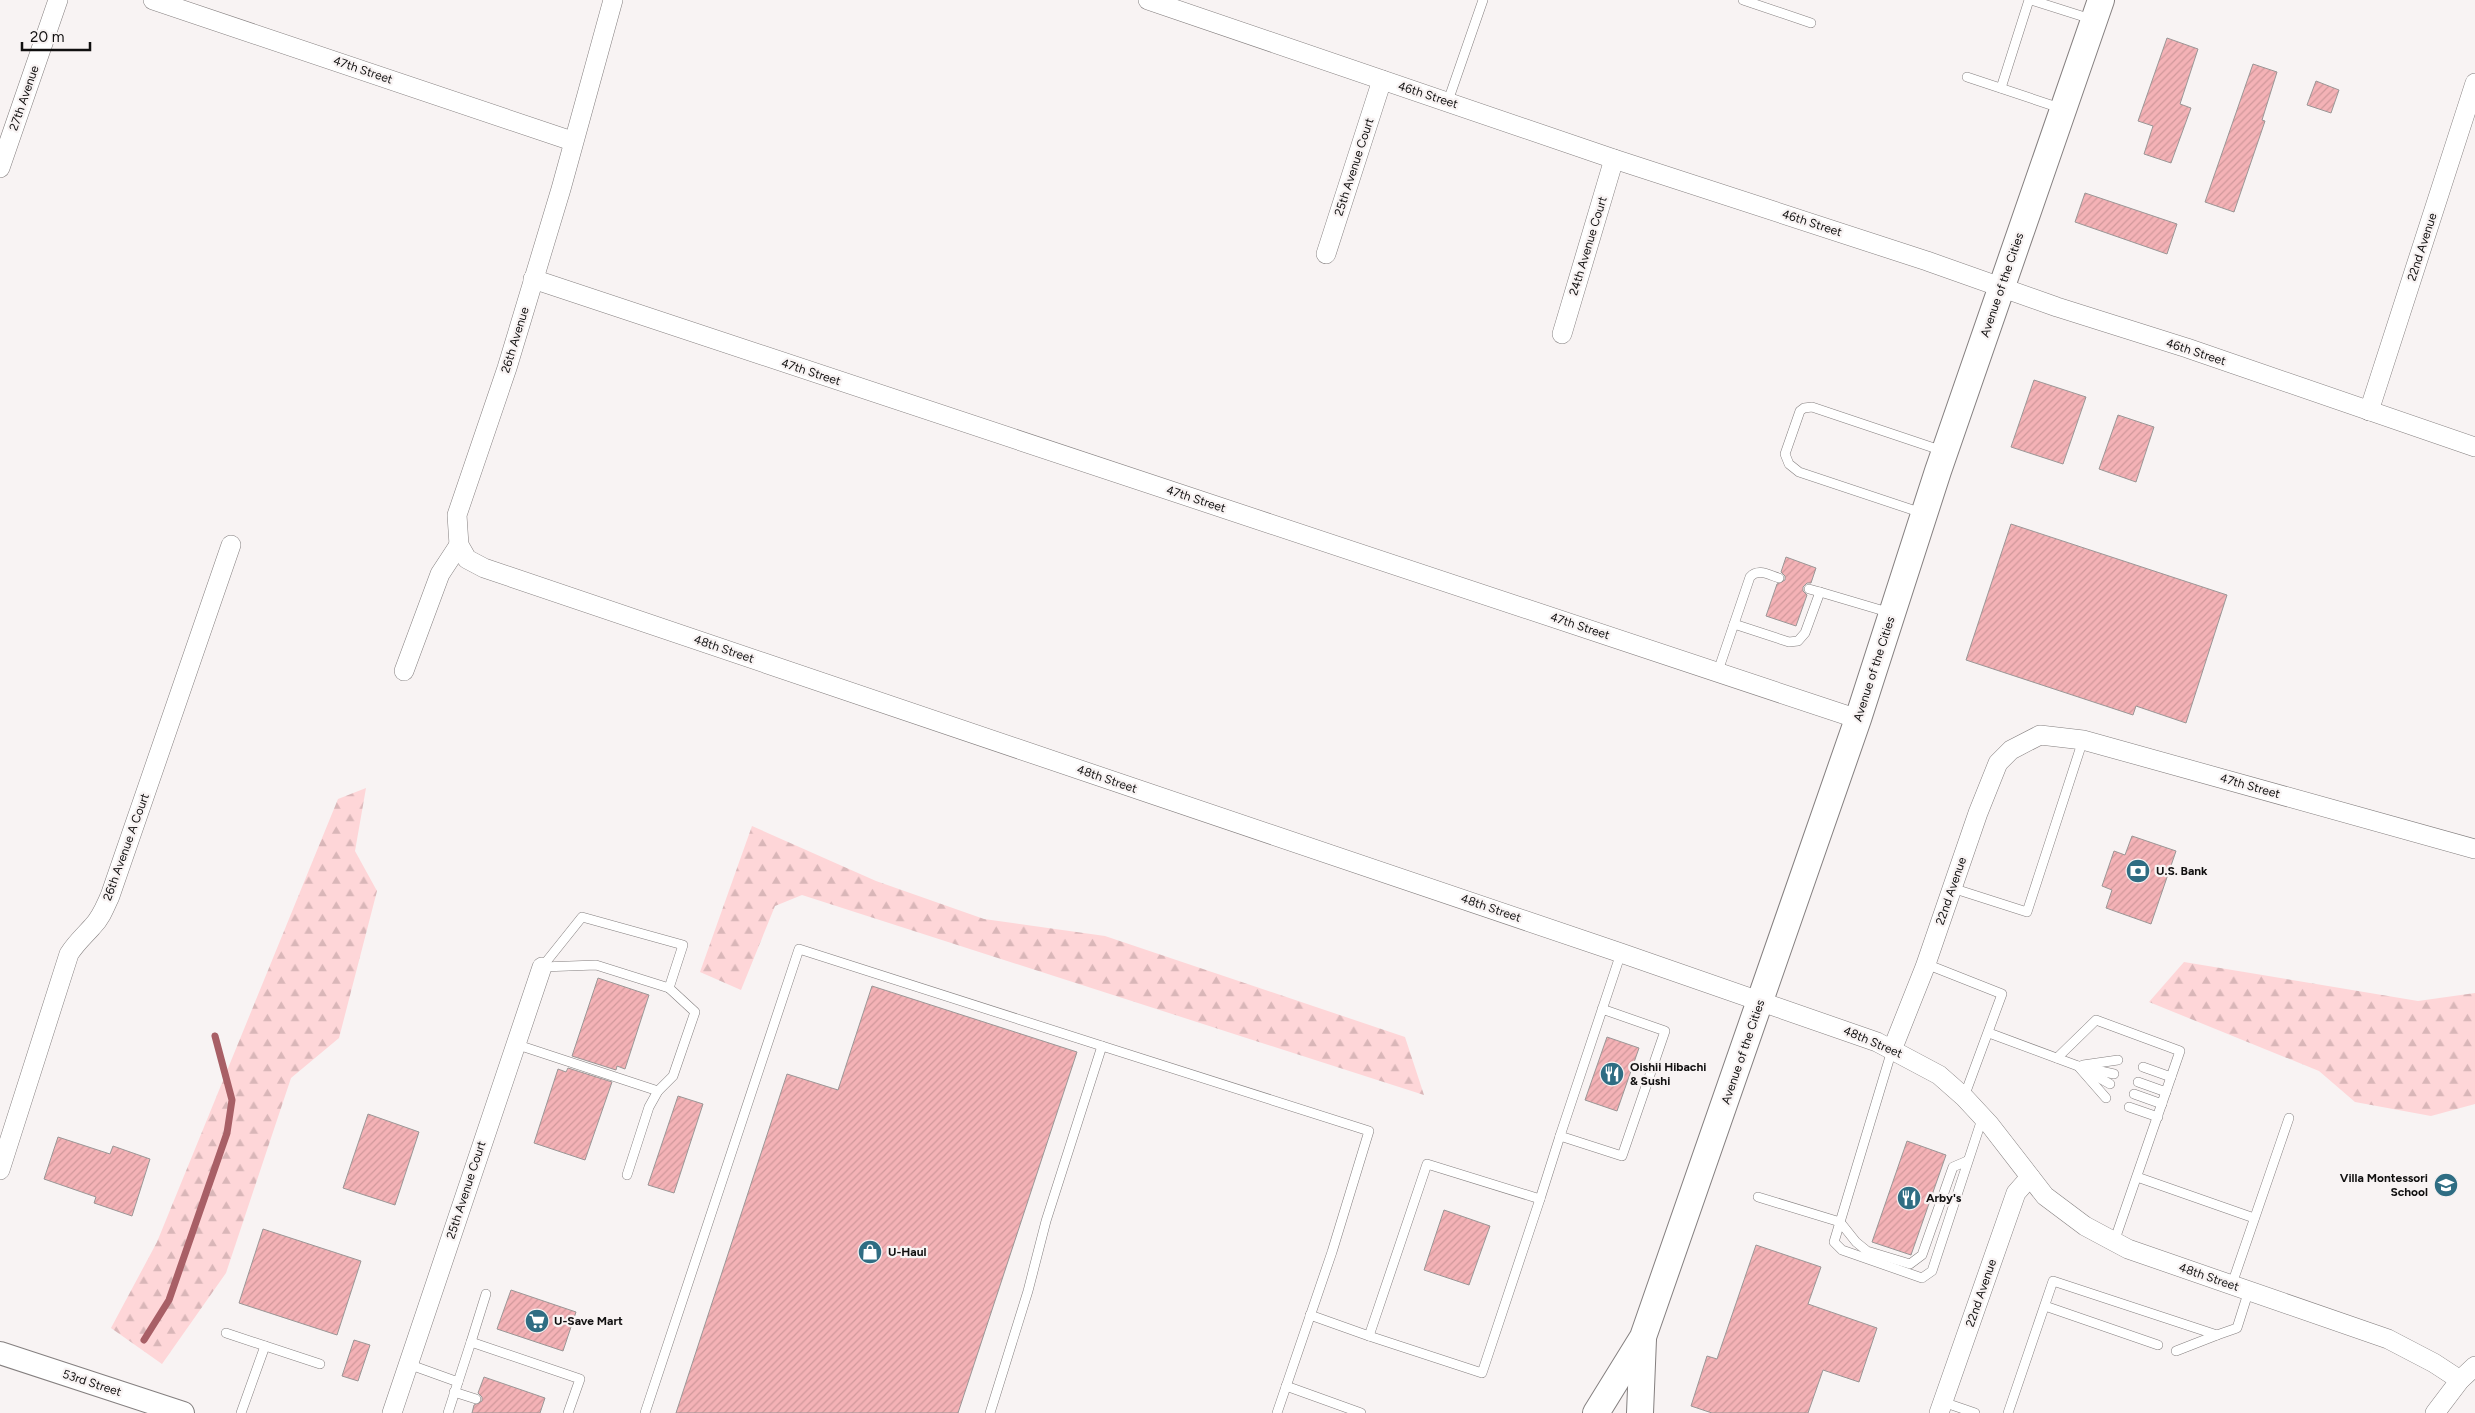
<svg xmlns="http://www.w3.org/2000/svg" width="2475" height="1413" viewBox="0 0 2475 1413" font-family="Figtree,sans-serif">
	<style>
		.forest { fill: url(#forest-firs) }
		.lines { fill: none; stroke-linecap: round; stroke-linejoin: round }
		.stream { stroke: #a85f66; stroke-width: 7 }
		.building { fill: url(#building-hatch); stroke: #9b9696 }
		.service-casing { stroke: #847f7f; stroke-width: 10 }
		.minor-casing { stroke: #847f7f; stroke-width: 20 }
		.tertiary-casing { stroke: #847f7f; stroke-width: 24 }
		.secondary-casing { stroke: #847f7f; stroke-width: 28 }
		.service { stroke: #fff; stroke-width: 9 }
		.minor { stroke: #fff; stroke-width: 19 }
		.tertiary { stroke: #fff; stroke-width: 22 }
		.secondary { stroke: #fff; stroke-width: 26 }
		.labels { text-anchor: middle; stroke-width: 4.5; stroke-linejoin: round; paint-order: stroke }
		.street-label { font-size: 12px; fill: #100f0f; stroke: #f8f3f3 }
		.poi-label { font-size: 12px; font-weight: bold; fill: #100f0f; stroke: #f8f3f3; text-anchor: start }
	</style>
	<defs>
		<pattern id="forest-firs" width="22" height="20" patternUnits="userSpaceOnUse" patternTransform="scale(1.25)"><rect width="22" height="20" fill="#fed6d8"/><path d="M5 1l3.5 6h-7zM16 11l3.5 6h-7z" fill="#d9b6b8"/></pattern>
		<pattern id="building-hatch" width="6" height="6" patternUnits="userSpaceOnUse" patternTransform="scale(1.25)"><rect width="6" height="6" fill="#f4b2b6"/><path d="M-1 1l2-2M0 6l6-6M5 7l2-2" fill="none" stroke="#d0989b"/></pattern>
	</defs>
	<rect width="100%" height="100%" fill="#f8f3f3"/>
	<g class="forest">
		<polygon points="366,788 355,851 377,891 339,1038 291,1078 226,1273 162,1364 111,1328 157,1242 338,799"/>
		<polygon points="752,826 876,881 984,919 1105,936 1405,1037 1424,1095 802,895 775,906 741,990 700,972"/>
		<polygon points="2184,962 2418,1001 2475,993 2475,1104 2431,1116 2355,1102 2319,1071 2149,1002"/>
	</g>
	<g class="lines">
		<polyline class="stream" points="144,1340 169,1300 227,1133 232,1100 215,1036"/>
	</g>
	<g class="building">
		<polygon points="2167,38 2198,49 2180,104 2191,108 2171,163 2144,154 2153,126 2138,121"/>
		<polygon points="2253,64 2277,72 2262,120 2265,121 2234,212 2205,202"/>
		<polygon points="2316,81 2339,90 2331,113 2307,105"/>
		<polygon points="2085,193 2177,224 2167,254 2075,222"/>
		<polygon points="2034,380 2086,397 2063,464 2011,447"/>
		<polygon points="2118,415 2154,427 2136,482 2099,469"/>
		<polygon points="2011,524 2227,595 2186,723 2136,706 2133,715 1966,660"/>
		<polygon points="1786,557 1816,568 1811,583 1807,583 1803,587 1803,591 1807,595 1796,626 1766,616 1777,584 1785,580 1785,576 1781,572"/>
		<polygon points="2132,836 2176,851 2151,924 2106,908 2112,890 2102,886 2114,851 2125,855"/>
		<polygon points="598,978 649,995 625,1069 617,1066 616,1070 572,1056"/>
		<polygon points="872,986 1077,1052 958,1413 676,1413 787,1074 838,1090"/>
		<polygon points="1607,1037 1639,1048 1617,1111 1585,1100"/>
		<polygon points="568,1068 612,1082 585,1160 534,1143 558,1069 566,1072"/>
		<polygon points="678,1096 703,1104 674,1193 648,1185"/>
		<polygon points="368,1114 419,1132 395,1205 343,1188"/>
		<polygon points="58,1137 110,1154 113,1146 150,1159 132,1216 94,1203 96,1197 44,1179"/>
		<polygon points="1907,1141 1946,1155 1911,1255 1872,1242"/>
		<polygon points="1444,1210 1490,1226 1469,1285 1424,1270"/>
		<polygon points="263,1229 361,1261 337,1335 239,1303"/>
		<polygon points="1756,1245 1821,1267 1808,1304 1877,1328 1859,1382 1823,1370 1808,1413 1712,1413 1691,1406 1707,1356 1717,1359"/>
		<polygon points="511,1290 576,1312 563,1351 497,1329"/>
		<polygon points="354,1340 370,1345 358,1381 342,1376"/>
		<polygon points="484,1377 545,1398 540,1413 472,1413 474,1405 482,1401 482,1397 478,1393"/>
	</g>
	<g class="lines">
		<g class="service-casing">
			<g id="service">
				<polyline points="1743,0 1811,23"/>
				<polyline points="2031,0 2091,19"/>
				<polyline points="1967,77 2060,108"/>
				<polyline points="2001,88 2029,0"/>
				<polyline points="1448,101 1483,0"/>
				<polyline points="1922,513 1799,472 1789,464 1785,454 1800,411 1804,408 1812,407 1943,451"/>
				<polyline points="1809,589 1820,592"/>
				<path d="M1734,624L1750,577C1758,568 1769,575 1779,578"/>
				<polyline points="1718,671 1734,624 1789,642 1798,641 1805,633 1820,592 1891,613"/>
				<polyline points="1952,888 2027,912 2083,740"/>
				<polyline points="1926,964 2002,994 1964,1097"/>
				<polyline points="542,967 582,917 683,945 669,988 695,1012 673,1076 658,1091 649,1107 627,1175"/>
				<polyline points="542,967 596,965 669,988"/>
				<polyline points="1602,1009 1665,1031 1622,1156 1560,1136 1621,953"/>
				<polyline points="1989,1033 2078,1066 2114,1074"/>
				<polyline points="515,1044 658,1091"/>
				<polyline points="1892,1050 1834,1242 1842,1250 1922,1278 1932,1271 1983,1116"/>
				<polyline points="2057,1058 2096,1020 2180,1051 2114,1242"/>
				<polyline points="2083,1065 2118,1060"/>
				<polyline points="2078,1066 2106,1098"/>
				<polyline points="2143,1067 2171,1077"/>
				<polyline points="2087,1071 2110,1084"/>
				<polyline points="2138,1082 2166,1092"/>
				<polyline points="2134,1094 2162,1104"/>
				<polyline points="2129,1107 2158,1117"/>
				<polyline points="2137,1177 2254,1218"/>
				<polyline points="1758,1197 1840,1222 1856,1242 1867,1251 1910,1264 1922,1255 1953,1167 1967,1161"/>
				<polyline points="2232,1284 2289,1118"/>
				<polyline points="2045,1306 2158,1345"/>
				<polyline points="1310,1315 1369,1336 1427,1164 1540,1199 1560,1136"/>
				<polyline points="226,1333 320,1364"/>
				<polyline points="1369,1336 1482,1373 1540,1199"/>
				<polyline points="471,1342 486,1294"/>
				<polyline points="2176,1351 2217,1335"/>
				<polyline points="408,1364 458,1382 471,1342 580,1379 568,1413"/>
				<polyline points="1286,1386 1361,1413"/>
				<polyline points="454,1392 476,1399"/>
				<polyline points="1943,1402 1975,1413"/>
				<polyline points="241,1413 265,1346"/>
				<polyline points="448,1413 458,1382"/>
				<polyline points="645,1413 799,949 1102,1046"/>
				<polyline points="990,1413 1028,1291 1046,1221 1102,1046 1369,1131 1332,1252 1277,1413"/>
				<polyline points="2008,1413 2053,1281 2217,1335 2237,1328 2249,1290"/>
			</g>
		</g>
		<g class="minor-casing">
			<g id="minor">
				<polyline points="153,0 572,141"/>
				<polyline points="613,0 561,189 507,368 457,515 459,545 467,559 484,568 1621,953 1877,1042 1939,1075 1964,1097 1990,1125 2045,1196 2085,1226 2128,1249 2388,1339 2434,1363 2460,1380"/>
				<polyline points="1148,0 1614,159 1927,261 2057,307 2187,348 2475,447"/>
				<polyline points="0,168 58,0"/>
				<polyline points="1326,254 1382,80"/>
				<polyline points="533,279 1858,719"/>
				<polyline points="1562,334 1614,159"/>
				<polyline points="2369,411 2475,83"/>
				<polyline points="404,671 440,574 459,545"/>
				<polyline points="1892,1050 1925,967 1978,813 1998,763 2011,750 2040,735 2083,740 2475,849"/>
				<path d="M0,1170L69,954C76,943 84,936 92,927C101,918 105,907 110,896L231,545"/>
				<polyline points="392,1413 542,967"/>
				<polyline points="1939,1413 2016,1193 2030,1177"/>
				<polyline points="2435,1413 2460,1380 2475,1366"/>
			</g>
		</g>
		<g class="tertiary-casing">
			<polyline id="tertiary" points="0,1353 183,1413"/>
		</g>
		<g class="secondary-casing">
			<g id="secondary">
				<polyline points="1596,1413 1643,1337 1858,719 1938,471 2101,0"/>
				<polyline points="1640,1413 1643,1339"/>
			</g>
		</g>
		<use href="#service" class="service"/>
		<use href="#minor" class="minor"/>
		<use href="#tertiary" class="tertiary"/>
		<use href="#secondary" class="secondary"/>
	</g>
	<defs>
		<g id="bank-disc" transform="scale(1.25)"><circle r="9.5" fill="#2f6d83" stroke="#f8f3f3"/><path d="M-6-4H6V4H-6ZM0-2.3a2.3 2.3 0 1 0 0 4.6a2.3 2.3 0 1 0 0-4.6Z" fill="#fff"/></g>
		<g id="restaurant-disc" transform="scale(1.25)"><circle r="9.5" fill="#2f6d83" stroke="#f8f3f3"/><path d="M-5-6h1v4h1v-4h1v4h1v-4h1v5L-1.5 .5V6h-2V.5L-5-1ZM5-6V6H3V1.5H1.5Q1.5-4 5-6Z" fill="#fff"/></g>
		<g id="school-disc" transform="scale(1.25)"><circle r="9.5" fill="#2f6d83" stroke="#f8f3f3"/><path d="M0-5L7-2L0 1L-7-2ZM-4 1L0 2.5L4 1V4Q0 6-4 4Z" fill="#fff"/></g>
		<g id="shop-disc" transform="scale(1.25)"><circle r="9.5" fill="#2f6d83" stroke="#f8f3f3"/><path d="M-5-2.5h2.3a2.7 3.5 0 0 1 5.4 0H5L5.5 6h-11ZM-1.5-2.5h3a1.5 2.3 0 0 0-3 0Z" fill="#fff"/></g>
		<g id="supermarket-disc" transform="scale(1.25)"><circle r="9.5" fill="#2f6d83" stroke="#f8f3f3"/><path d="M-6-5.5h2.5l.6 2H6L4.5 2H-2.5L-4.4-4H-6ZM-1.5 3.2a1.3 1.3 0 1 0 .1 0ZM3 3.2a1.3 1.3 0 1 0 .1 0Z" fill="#fff"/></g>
	</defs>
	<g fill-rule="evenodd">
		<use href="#bank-disc" x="2138" y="871"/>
		<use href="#restaurant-disc" x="1612" y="1074"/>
		<use href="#school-disc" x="2446" y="1185"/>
		<use href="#restaurant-disc" x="1909" y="1198"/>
		<use href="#shop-disc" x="870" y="1252"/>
		<use href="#supermarket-disc" x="537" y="1321"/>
	</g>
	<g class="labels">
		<g class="street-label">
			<text transform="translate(363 70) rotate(19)" y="4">47th Street</text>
			<text transform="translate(1428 95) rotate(18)" y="4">46th Street</text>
			<text transform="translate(24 98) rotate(-71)" y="4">27th Avenue</text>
			<text transform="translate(1354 167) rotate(-72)" y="4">25th Avenue Court</text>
			<text transform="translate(1812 223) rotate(18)" y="4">46th Street</text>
			<text transform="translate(1588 246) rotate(-73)" y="4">24th Avenue Court</text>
			<text transform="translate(2422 247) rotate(-72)" y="4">22nd Avenue</text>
			<text transform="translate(2002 285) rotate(-71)" y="4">Avenue of the Cities</text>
			<text transform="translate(515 340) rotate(-73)" y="4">26th Avenue</text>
			<text transform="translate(2196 352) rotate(18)" y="4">46th Street</text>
			<text transform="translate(811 372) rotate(18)" y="4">47th Street</text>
			<text transform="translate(1196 499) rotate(18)" y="4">47th Street</text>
			<text transform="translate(1580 626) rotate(18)" y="4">47th Street</text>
			<text transform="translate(724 649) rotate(19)" y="4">48th Street</text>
			<text transform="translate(1874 669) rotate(-72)" y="4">Avenue of the Cities</text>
			<text transform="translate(1107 779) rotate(19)" y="4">48th Street</text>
			<text transform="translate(2250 786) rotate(16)" y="4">47th Street</text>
			<text transform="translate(126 847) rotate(-70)" y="4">26th Avenue A Court</text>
			<text transform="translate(1951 891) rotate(-71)" y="4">22nd Avenue</text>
			<text transform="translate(1491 908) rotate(19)" y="4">48th Street</text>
			<text transform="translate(1873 1042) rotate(23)" y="4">48th Street</text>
			<text transform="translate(1743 1052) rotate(-71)" y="4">Avenue of the Cities</text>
			<text transform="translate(466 1190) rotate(-72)" y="4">25th Avenue Court</text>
			<text transform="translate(2209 1277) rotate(19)" y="4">48th Street</text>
			<text transform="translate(1981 1293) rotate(-71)" y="4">22nd Avenue</text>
			<text transform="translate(92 1383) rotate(18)" y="4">53rd Street</text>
		</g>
		<g class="poi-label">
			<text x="2156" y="875">U.S. Bank</text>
			<text x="1630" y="1071">Oishii Hibachi<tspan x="1630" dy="14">&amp; Sushi</tspan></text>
			<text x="2428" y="1182" text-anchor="end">Villa Montessori<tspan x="2428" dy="14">School</tspan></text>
			<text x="1926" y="1202">Arby's</text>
			<text x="888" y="1256">U-Haul</text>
			<text x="554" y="1325">U-Save Mart</text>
		</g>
	</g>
	<path d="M22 42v8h68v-8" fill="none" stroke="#100f0f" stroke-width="2.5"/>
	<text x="30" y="42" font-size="15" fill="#100f0f" stroke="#f8f3f3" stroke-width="4" paint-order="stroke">20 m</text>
</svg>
